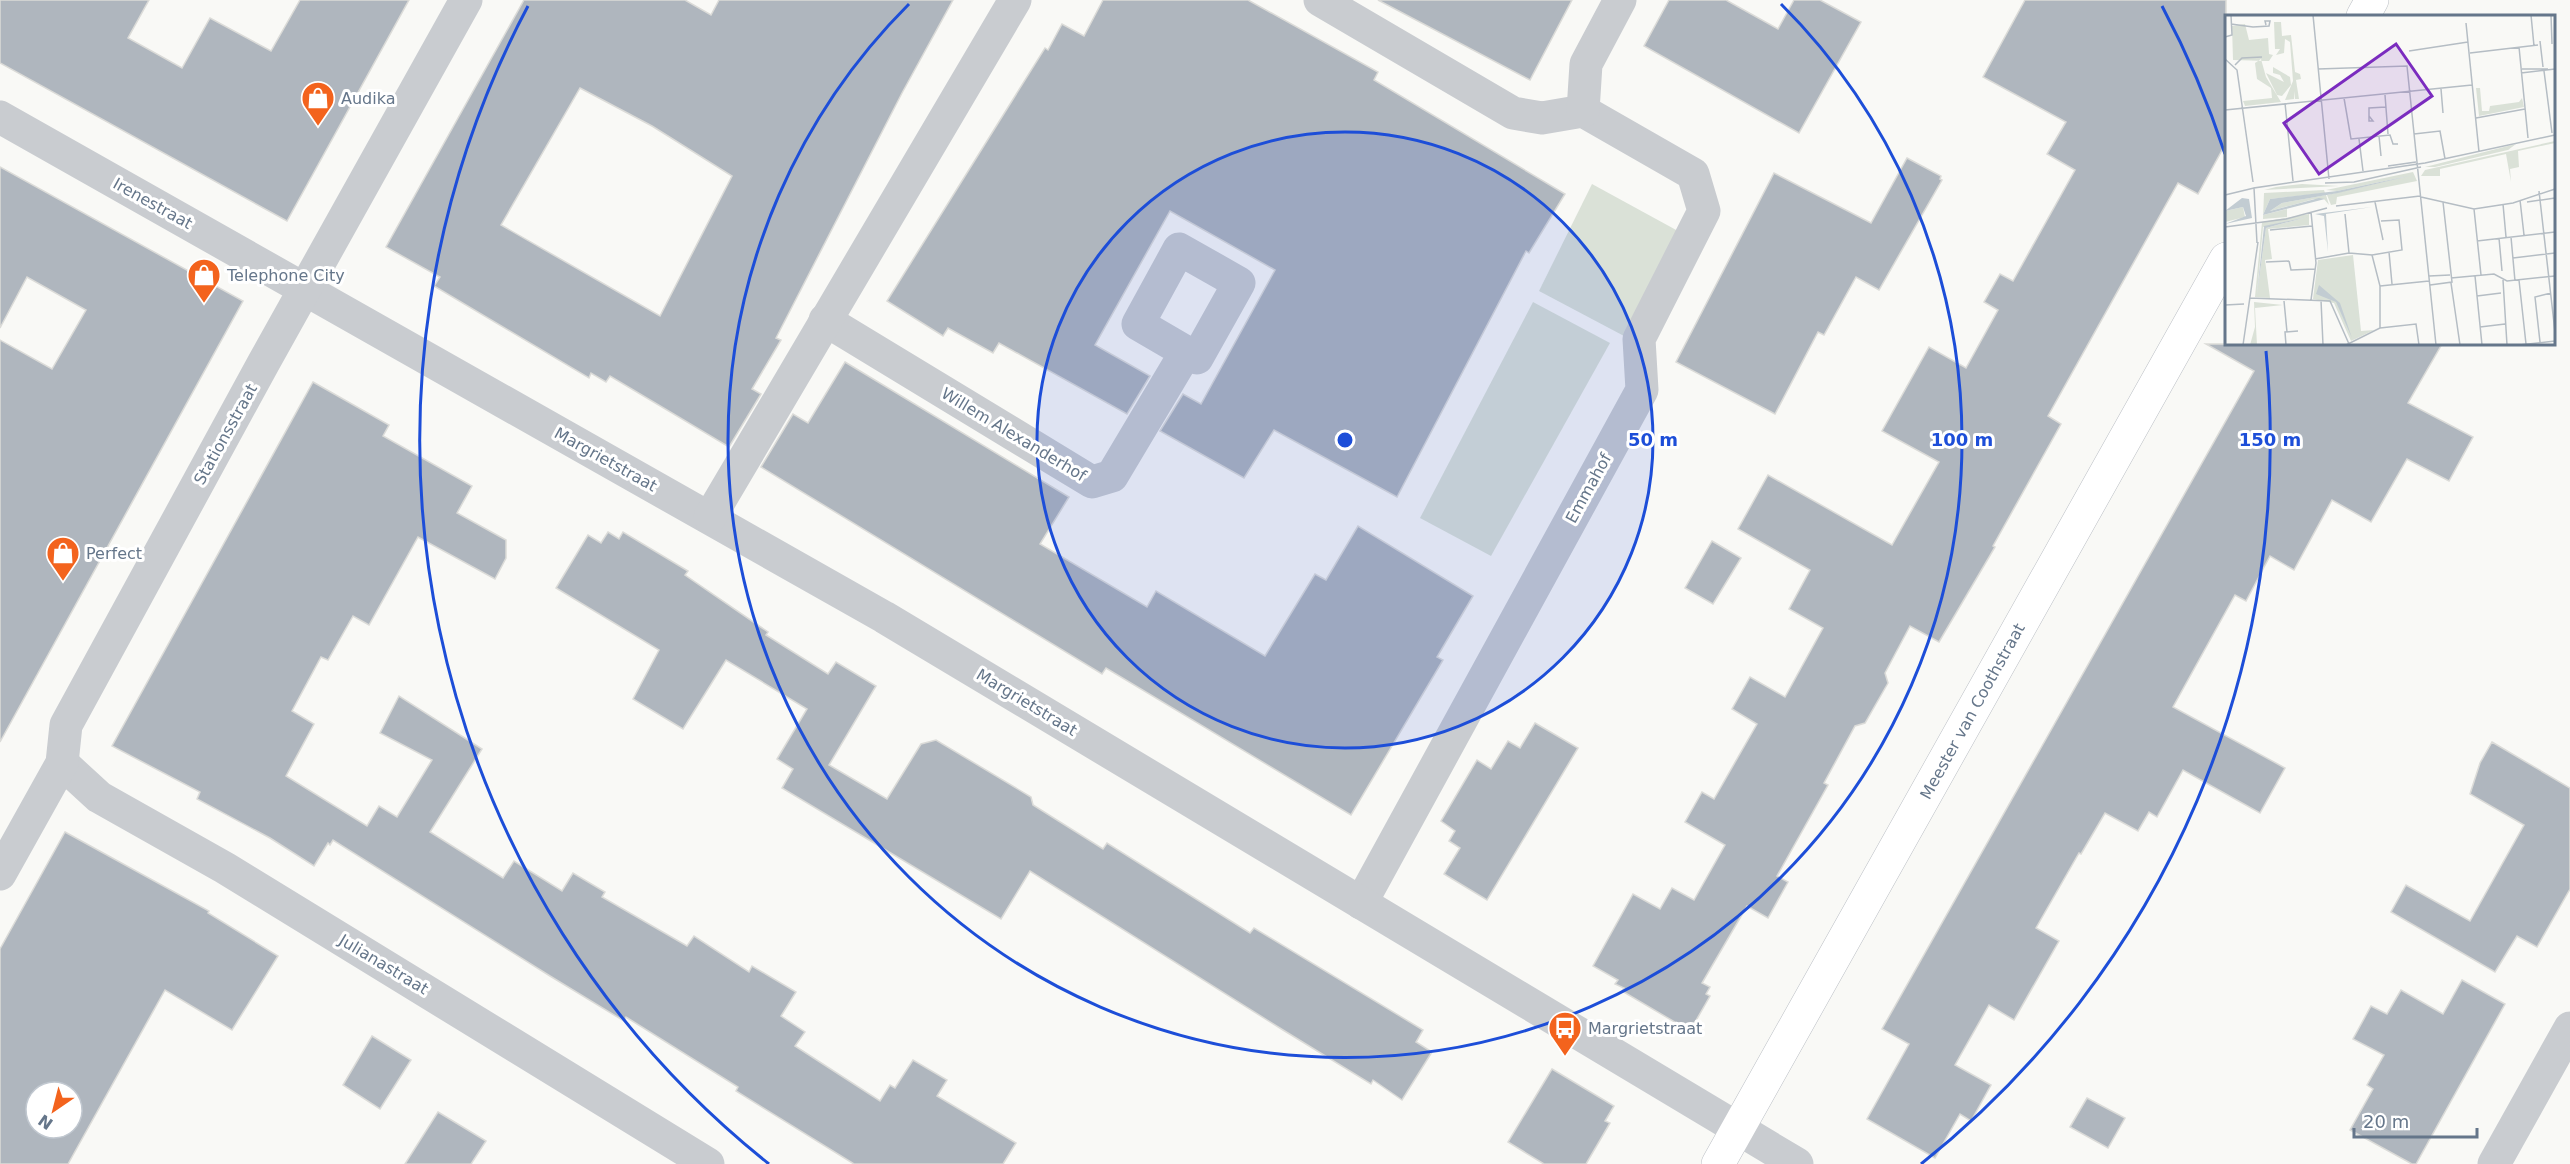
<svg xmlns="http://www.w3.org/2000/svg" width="2570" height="1164" viewBox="0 0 2570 1164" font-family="'DejaVu Sans',sans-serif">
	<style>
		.green { fill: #dae1d7 }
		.building { fill: #afb6be; stroke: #dbdbd8; stroke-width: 1.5; fill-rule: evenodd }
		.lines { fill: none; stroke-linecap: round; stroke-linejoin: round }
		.secondary-casing { stroke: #bbbfc5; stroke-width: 34 }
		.street { stroke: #c9ccd0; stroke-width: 33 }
		.secondary { stroke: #fff; stroke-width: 33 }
		.ring { fill: none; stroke: #1d4ed8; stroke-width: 3 }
		.labels { text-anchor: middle; stroke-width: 6; stroke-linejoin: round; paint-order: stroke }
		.poi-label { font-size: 16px; fill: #65768a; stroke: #fff; text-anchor: start }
		.street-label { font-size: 16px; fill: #65768a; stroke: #fff }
		.inset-road { fill: none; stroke: #b5bdc4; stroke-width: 1.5 }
		.view { fill: #7b2cbf; fill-opacity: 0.15; stroke: #7b2cbf; stroke-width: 3 }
		.inset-edge { fill: none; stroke: #65768a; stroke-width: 3 }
		.centre { fill: #1d4ed8; stroke: #fff; stroke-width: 3 }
		.ring-label { font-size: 18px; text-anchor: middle; font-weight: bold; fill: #1d4ed8; stroke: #fff; stroke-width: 6; stroke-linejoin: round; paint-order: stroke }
	</style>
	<rect width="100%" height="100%" fill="#f9f9f6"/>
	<g class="green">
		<polygon points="1592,184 1678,231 1624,336 1539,291"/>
		<polygon points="1533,302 1610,343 1491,556 1420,518"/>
	</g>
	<g class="building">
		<polygon points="0,0 149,0 128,38 182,68 210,18 271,51 300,0 409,0 287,221 0,63"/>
		<path d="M524,0H685L711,15L719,0H953L902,93L776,338L781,340L752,389L761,394L729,447L610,376L606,382L591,373L589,378L434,286L440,277L386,247ZM580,88L652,126L732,176L660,316L501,225Z"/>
		<polygon points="1103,0 1248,0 1378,72 1374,80 1565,194 1529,253 1526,251 1397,497 1274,430 1244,478 1160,431 1183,394 1201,404 1275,270 1170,211 1095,345 1150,376 1127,414 999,343 993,353 948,328 943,336 887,301 1045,48 1048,50 1062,24 1084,36"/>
		<polygon points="1378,0 1572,0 1530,80"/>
		<polygon points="1669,0 1726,0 1778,29 1794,0 1820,0 1861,22 1799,133 1644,46"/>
		<polygon points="2025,0 2226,0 2226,143 2198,194 2178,183 2048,416 2061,424 1993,546 1995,547 1939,642 1910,626 1885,673 1888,683 1865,723 1855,726 1824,783 1828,785 1777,876 1788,882 1768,918 1747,906 1702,983 1710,987 1706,994 1710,996 1690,1031 1622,991 1624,988 1615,984 1618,980 1593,966 1633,894 1660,909 1672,888 1694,900 1725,845 1685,822 1702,792 1714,799 1757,724 1732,709 1750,677 1785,697 1823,628 1789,609 1810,570 1738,529 1768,475 1892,545 1939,462 1882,431 1929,347 1966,368 1998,310 1984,302 2000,274 2013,281 2075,170 2047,154 2066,122 1983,77"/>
		<polygon points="1907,158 1941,176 1940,179 1942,180 1879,290 1856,277 1824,335 1818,332 1775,414 1676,362 1774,173 1871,223"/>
		<polygon points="0,167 243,301 0,742 0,340 52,369 86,310 27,277 0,328"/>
		<polygon points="2206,344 2442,344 2408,403 2473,437 2449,481 2407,459 2371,522 2332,500 2294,570 2270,556 2246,601 2235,595 2173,707 2285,768 2260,813 2183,770 2157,817 2149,812 2138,831 2105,813 2081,854 2079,853 2036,928 2059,941 2014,1020 1989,1005 1955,1065 1991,1085 1971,1121 1960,1114 1935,1158 1867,1119 1909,1044 1882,1029 2254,371"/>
		<polygon points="845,362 1069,497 1040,544 1147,607 1156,591 1265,656 1315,574 1326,580 1358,526 1473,596 1437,657 1443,660 1351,815 1106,668 1102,674 761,467 793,414 808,423"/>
		<polygon points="313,382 389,425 383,436 472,486 457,513 506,540 506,558 495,579 418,537 369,625 353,616 328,660 321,657 292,711 314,724 286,776 367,826 379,806 397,817 432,760 380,733 399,696 482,749 430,832 503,878 514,861 562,891 573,873 605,892 602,897 687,946 694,936 749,972 752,966 796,992 781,1016 805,1032 795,1046 880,1101 890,1085 895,1088 913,1060 947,1080 937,1096 1016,1143 1003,1164 854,1164 736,1091 738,1087 626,1017 624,1021 550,976 333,840 330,845 328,843 314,866 270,838 197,799 200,792 112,746"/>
		<polygon points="608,532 619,539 623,532 688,571 685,575 768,632 766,635 828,674 836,662 876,686 829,765 887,799 921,744 936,740 1031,797 1033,805 1103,849 1107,843 1250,933 1254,928 1423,1030 1416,1042 1432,1052 1402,1100 1373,1080 1371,1084 1283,1030 1030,871 1001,919 782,788 793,769 777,759 807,709 726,660 683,729 633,699 659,650 556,588 588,535 601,543"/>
		<polygon points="1712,541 1741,558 1713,604 1685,588"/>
		<polygon points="1535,723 1578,748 1487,900 1444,874 1460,848 1449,841 1455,831 1441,821 1477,760 1491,769 1508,741 1520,748"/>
		<polygon points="2492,742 2570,788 2570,889 2537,947 2517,936 2495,972 2391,912 2406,885 2470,921 2524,825 2470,794 2480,763"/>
		<path d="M65,832L209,911L208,913L278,956L232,1030L165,990L68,1164H0V949ZM36,1092H72V1128H36Z"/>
		<polygon points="2462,980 2505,1004 2416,1164 2412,1164 2350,1130 2373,1089 2367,1085 2384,1055 2353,1039 2371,1006 2387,1014 2401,990 2443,1014"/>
		<polygon points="372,1036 411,1060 380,1109 343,1085"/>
		<polygon points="1552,1069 1614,1106 1605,1121 1610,1123 1586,1164 1544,1164 1508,1142"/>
		<polygon points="2087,1098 2125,1118 2108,1148 2070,1127"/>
		<polygon points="438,1112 486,1141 471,1164 405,1164"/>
	</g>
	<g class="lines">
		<g class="secondary-casing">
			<g id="secondary">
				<polyline points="2363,16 2372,0"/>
				<polyline points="1718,1164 2226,259"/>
			</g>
		</g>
		<g class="street">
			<polyline points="1320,0 1513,113 1542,118 1583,111 1693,174 1704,211 1639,339 1642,390 1361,903"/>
			<polyline points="1583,111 1586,64 1620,0"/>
			<polyline points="0,117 884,617 1797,1164"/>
			<polyline points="825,320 1092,482 1112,476 1186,352 1197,358 1239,283 1179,249 1138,324 1186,352"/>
			<polyline points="710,517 1015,0"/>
			<polyline points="62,763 99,797 225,868 708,1164"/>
			<polyline points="0,874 62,763 66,725 264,362 466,0"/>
			<polyline points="2494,1164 2570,1028"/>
		</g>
		<use href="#secondary" class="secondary"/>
	</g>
	<circle cx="1345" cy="440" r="308" fill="#1d4ed8" fill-opacity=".12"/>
	<g class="ring">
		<circle cx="1345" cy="440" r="308"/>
		<path d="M1781 4A617 617 0 1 1 909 4"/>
		<path d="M769 1164A925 925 0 0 1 528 6M2162 6A925 925 0 0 1 2225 154M2266 351A925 925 0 0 1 1921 1164"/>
	</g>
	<defs>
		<g id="shop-pin" transform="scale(1.725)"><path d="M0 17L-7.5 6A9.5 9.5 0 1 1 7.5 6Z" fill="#f3631d" stroke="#fff"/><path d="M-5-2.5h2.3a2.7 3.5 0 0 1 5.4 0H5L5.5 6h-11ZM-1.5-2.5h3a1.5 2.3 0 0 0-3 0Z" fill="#fff"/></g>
		<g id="bus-pin" transform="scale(1.725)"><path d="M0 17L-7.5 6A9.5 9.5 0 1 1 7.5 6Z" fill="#f3631d" stroke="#fff"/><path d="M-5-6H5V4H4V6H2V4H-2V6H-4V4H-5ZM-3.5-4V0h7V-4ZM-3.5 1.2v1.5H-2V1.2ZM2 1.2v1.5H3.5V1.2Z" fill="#fff"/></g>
	</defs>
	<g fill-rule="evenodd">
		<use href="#shop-pin" x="318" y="98"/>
		<use href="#shop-pin" x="204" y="275"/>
		<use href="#shop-pin" x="63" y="553"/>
		<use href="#bus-pin" x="1565" y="1028"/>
	</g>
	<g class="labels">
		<g class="poi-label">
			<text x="341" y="104">Audika</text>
			<text x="227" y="281">Telephone City</text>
			<text x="86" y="559">Perfect</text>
			<text x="1588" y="1034">Margrietstraat</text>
		</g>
		<g class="street-label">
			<text transform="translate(153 203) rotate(29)" y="6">Irenestraat</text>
			<text transform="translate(225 434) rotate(-61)" y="6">Stationsstraat</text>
			<text transform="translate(1014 434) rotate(31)" y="6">Willem Alexanderhof</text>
			<text transform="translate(606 459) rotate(29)" y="6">Margrietstraat</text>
			<text transform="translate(1588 488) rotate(-61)" y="6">Emmahof</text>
			<text transform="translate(1027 702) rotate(31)" y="6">Margrietstraat</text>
			<text transform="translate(1972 711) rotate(-61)" y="6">Meester van Coothstraat</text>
			<text transform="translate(384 964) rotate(31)" y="6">Julianastraat</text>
		</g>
	</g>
	<g transform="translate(2225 15)">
		<rect width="330" height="330" fill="#f9f9f6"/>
		<path d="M49,7H56L57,21L66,20L70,57L75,59L76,64L71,65L74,84H70L69,76V84L60,85L68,66L65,27L60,24L59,38L51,40L55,34H50ZM20,9L24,25L43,23L44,39L48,40L44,46L8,45L7,11ZM36,44L41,62L56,87L20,91L18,86L47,83L46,73L32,64L30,48ZM48,52L65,62L66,70L57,81L52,80L41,58L59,67L55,60L48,58ZM251,73H255L257,96H264L265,91L294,87L297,83L299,92L254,101ZM330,124L210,152H200L291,129L283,135ZM330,126V128L293,136L294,152L285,154L286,167L281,139L215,154V161H196L200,155ZM188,157L192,166L112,182L111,189L106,190L102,180L188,160L112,176L101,175ZM77,169L114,171L39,175L51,172ZM99,175L100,178L45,184L38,200L62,194V202L38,204L39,178ZM101,180L104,190L99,184H89L45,196L57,188ZM18,192L20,202L0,207V196ZM84,199V210L43,214L47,244L40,245L45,283L30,282L37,207ZM82,202L41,213L32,279L38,212ZM128,240L136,316L149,315L126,326L109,288L88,284L93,245ZM29,287L58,290L30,293L32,330H25L30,312Z" fill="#dae1d7" fill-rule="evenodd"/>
		<path d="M188,160L113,178L57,188L45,196L94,183L100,184L38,200L45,184L112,176ZM17,183L24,184L27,203L0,209L21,201L18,192L0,196ZM147,192L101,199L103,237L99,201L90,199ZM82,202L41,213L32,279L39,211ZM94,270L115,288L127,323L111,287L91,279Z" fill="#c2ccd2"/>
		<path class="inset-road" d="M88,0L104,164M306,0L309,31M326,0L327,29M241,8L254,137M6,9L28,12L44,11L45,6H40L41,10M0,22L7,20L6,0M315,26L318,52M294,32L303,123M184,36L243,27M245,38L313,30M0,44L12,55L28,167M10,50L17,43L37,42M93,54L182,51L211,330M297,54H323M319,56L327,118M296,58L330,54M216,74L218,98M160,80L163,119M119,83L126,124L165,120L168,129H173M60,88L68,166M0,95L247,70M144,101L148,106H144V93L161,92M251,103L300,94M189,119L215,116L220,144M154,121L156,141M134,124L138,156M163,151L191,147M100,168L129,167L196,152M314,176L330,317M0,180L29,173M196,182L249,194L288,188L330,174M295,185L299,220M150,187L158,225M302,187L330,183M278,189L281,222M111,191L195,181M249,194L256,260M86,197L91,248L86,285M120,199L124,238M0,212L61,204L102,193M45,215L87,211M286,222L290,266M274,223L277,256M252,226L330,217M32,228L29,173L200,148L330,120M164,237L167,269M147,240L177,235L174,205L156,206M288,243L330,238M90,244L124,238L147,240L155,271V313L121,330M64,246L66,255L90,254M41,247L64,246M204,261L225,260M250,261L257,330M226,263L269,259L282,266L330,261M278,265L282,330M294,265L301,329M226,268L235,330M205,270L227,267L218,187M155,271L204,266M252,281L276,278M25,283L105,286L124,329M96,285L98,330M59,286L62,317M0,290L19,289M255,312L280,309M155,313L191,309L194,330M315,327L310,282L326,278M18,330L33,227M61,330L60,317L73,316M294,330L330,326"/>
		<path class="view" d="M171,29L207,81L94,159L59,108Z"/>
		<rect width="330" height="330" class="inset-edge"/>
	</g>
	<circle cx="1345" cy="440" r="9" class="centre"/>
	<g class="ring-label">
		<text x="1653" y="446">50 m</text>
		<text x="1962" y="446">100 m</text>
		<text x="2270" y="446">150 m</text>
	</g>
	<g transform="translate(54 1110) rotate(215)"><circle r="28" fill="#ffffff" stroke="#c1c8d0" stroke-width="1.5"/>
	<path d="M0-4.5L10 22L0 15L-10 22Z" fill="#f3631d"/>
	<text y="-9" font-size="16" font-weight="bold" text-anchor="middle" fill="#65768a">N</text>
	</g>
	<path d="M2354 1128v9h123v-9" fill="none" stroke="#65768a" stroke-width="3"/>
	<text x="2363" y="1128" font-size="18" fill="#65768a" stroke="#ffffff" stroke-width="4.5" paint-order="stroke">20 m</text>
</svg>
